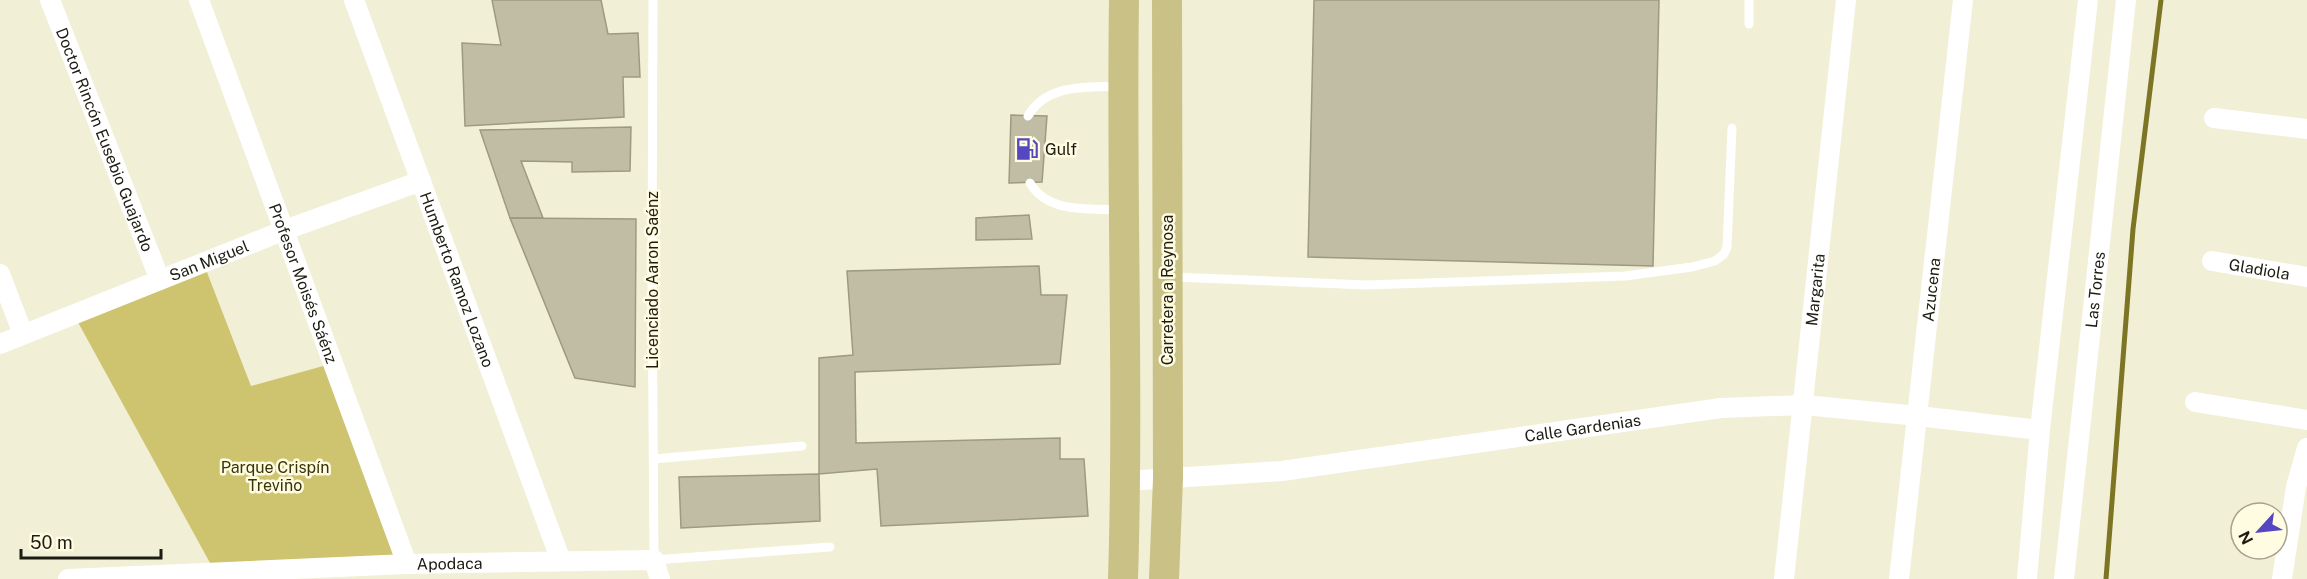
<svg xmlns="http://www.w3.org/2000/svg" width="2307" height="579" viewBox="0 0 2307 579" font-family="'Public Sans',sans-serif">
	<style>
		.green { fill: #cec46f }
		.lines { fill: none; stroke-linecap: round; stroke-linejoin: round }
		.stream { stroke: #7d7424; stroke-width: 5 }
		.building { fill: #c0bda4; stroke: #9c9a82; stroke-width: 1.5 }
		.lane { stroke: #fff; stroke-width: 9 }
		.street { stroke: #fff; stroke-width: 20 }
		.primary { stroke: #c9c185; stroke-width: 30 }
		.labels { text-anchor: middle; stroke-width: 5; stroke-linejoin: round; paint-order: stroke }
		.street-label { font-size: 16px; fill: #1d1c12; stroke: #fffce2 }
		.poi-label { font-size: 16px; fill: #1d1c12; stroke: #fffce2; text-anchor: start }
		.park-label { font-size: 16px; fill: #393406; stroke: #fffce2 }
	</style>
	<rect width="100%" height="100%" fill="#f1efd5"/>
	<polygon class="green" points="203,262 251,386 334,363 407,564 215,572 74,315"/>
	<g class="lines">
		<polyline class="stream" points="2106,579 2133,229 2161,0"/>
	</g>
	<g class="building">
		<polygon points="492,0 601,0 608,34 638,33 640,77 623,77 624,117 465,126 462,43 501,45"/>
		<polygon points="1314,0 1659,0 1653,266 1308,257"/>
		<polygon points="1011,115 1047,116 1042,182 1009,183"/>
		<polygon points="631,127 630,171 572,172 572,162 521,161 543,218 510,218 480,130"/>
		<polygon points="1029,215 1032,239 976,240 976,218"/>
		<polygon points="510,218 636,219 635,387 575,378"/>
		<polygon points="1039,266 1041,295 1067,295 1060,364 855,372 856,443 1060,438 1060,459 1084,459 1088,516 881,526 877,469 819,474 819,358 853,355 847,271"/>
		<polygon points="819,474 820,521 681,528 679,477"/>
	</g>
	<g class="lines">
		<g class="lane">
			<polyline points="653,0 652,276 654,560 830,547"/>
			<polyline points="1749,0 1749,24"/>
			<path d="M1028,116C1047,83 1087,88 1120,86"/>
			<path d="M1030,183C1048,214 1089,208 1121,210"/>
			<polyline points="1173,277 1367,285 1625,276 1692,267 1715,261 1724,254 1727,247 1732,128"/>
			<polyline points="654,459 802,446"/>
		</g>
		<g class="street">
			<path id="s1" d="M50,0L160,280"/>
			<path id="s2" d="M199,0L407,564"/>
			<path id="s3" d="M354,0L561,561"/>
			<polyline points="2214,118 2307,129"/>
			<path id="s4" d="M2212,261L2307,277"/>
			<polyline points="0,274 23,334"/>
			<path id="s5" d="M0,344L285,230L421,181"/>
			<polyline points="2195,402 2307,420"/>
			<path id="s6" d="M1126,481L1282,471L1721,408L1804,405L1918,416L2040,430"/>
			<path id="s7" d="M68,579L407,564L654,560L660,579"/>
			<path id="s8" d="M1784,579L1846,0"/>
			<path id="s9" d="M1899,579L1963,0"/>
			<polyline points="2027,579 2040,430 2088,0"/>
			<path id="s10" d="M2064,579L2126,0"/>
			<polyline points="2282,579 2296,487 2307,448"/>
		</g>
		<g class="primary">
			<path d="M1123,579C1129,386 1121,193 1124,0"/>
			<polyline points="1164,579 1168,479 1167,0"/>
		</g>
	</g>
	<defs>
		<g id="fuel-bare" transform="scale(1.8)"><path d="M-5.5-6h7V0h2V4h1.3V-2.5L3-4.5l.8-.8L6-3V5H2.5V1h-1V6h-7ZM-4.2-4.7v3.2H.2V-4.7Z" fill="#5447bf" stroke="#fffce2" stroke-width="2.5" paint-order="stroke"/></g>
	</defs>
	<g fill-rule="evenodd">
		<use href="#fuel-bare" x="1027" y="149"/>
	</g>
	<g class="labels">
		<g class="street-label">
			<text dy="6" stroke="none"><textPath href="#s1" startOffset="150">Doctor Rincón Eusebio Guajardo</textPath></text>
			<text dy="6" stroke="none"><textPath href="#s5" startOffset="225">San Miguel</textPath></text>
			<text dy="6" stroke="none"><textPath href="#s4" startOffset="48">Gladiola</textPath></text>
			<text transform="translate(652 280) rotate(-90)" y="6">Licenciado Aaron Saénz</text>
			<text dy="6" stroke="none"><textPath href="#s3" startOffset="298">Humberto Ramoz Lozano</textPath></text>
			<text dy="6" stroke="none"><textPath href="#s2" startOffset="302">Profesor Moisés Sáénz</textPath></text>
			<text transform="translate(1167 290) rotate(-90)" y="6">Carretera a Reynosa</text>
			<text dy="6" stroke="none"><textPath href="#s8" startOffset="291">Margarita</textPath></text>
			<text dy="6" stroke="none"><textPath href="#s9" startOffset="291">Azucena</textPath></text>
			<text dy="6" stroke="none"><textPath href="#s10" startOffset="291">Las Torres</textPath></text>
			<text dy="6" stroke="none"><textPath href="#s6" startOffset="460">Calle Gardenias</textPath></text>
			<text dy="6" stroke="none"><textPath href="#s7" startOffset="382">Apodaca</textPath></text>
		</g>
		<g class="poi-label">
			<text x="1045" y="155">Gulf</text>
		</g>
		<g class="park-label">
			<text x="275" y="473">Parque Crispín<tspan x="275" dy="18">Treviño</tspan></text>
		</g>
	</g>
	<g transform="translate(2259 531) rotate(243)"><circle r="28" fill="#fffce2" stroke="#a5a28f" stroke-width="1.5"/>
	<path d="M0-4.5L10 22L0 15L-10 22Z" fill="#5447bf"/>
	<text y="-9" font-size="16" font-weight="bold" text-anchor="middle" fill="#1d1c12">N</text>
	</g>
	<path d="M21 549v9h140v-9" fill="none" stroke="#1d1c12" stroke-width="3"/>
	<text x="30" y="549" font-size="18" fill="#1d1c12" stroke="#fffce2" stroke-width="4.5" paint-order="stroke">50 m</text>
</svg>
